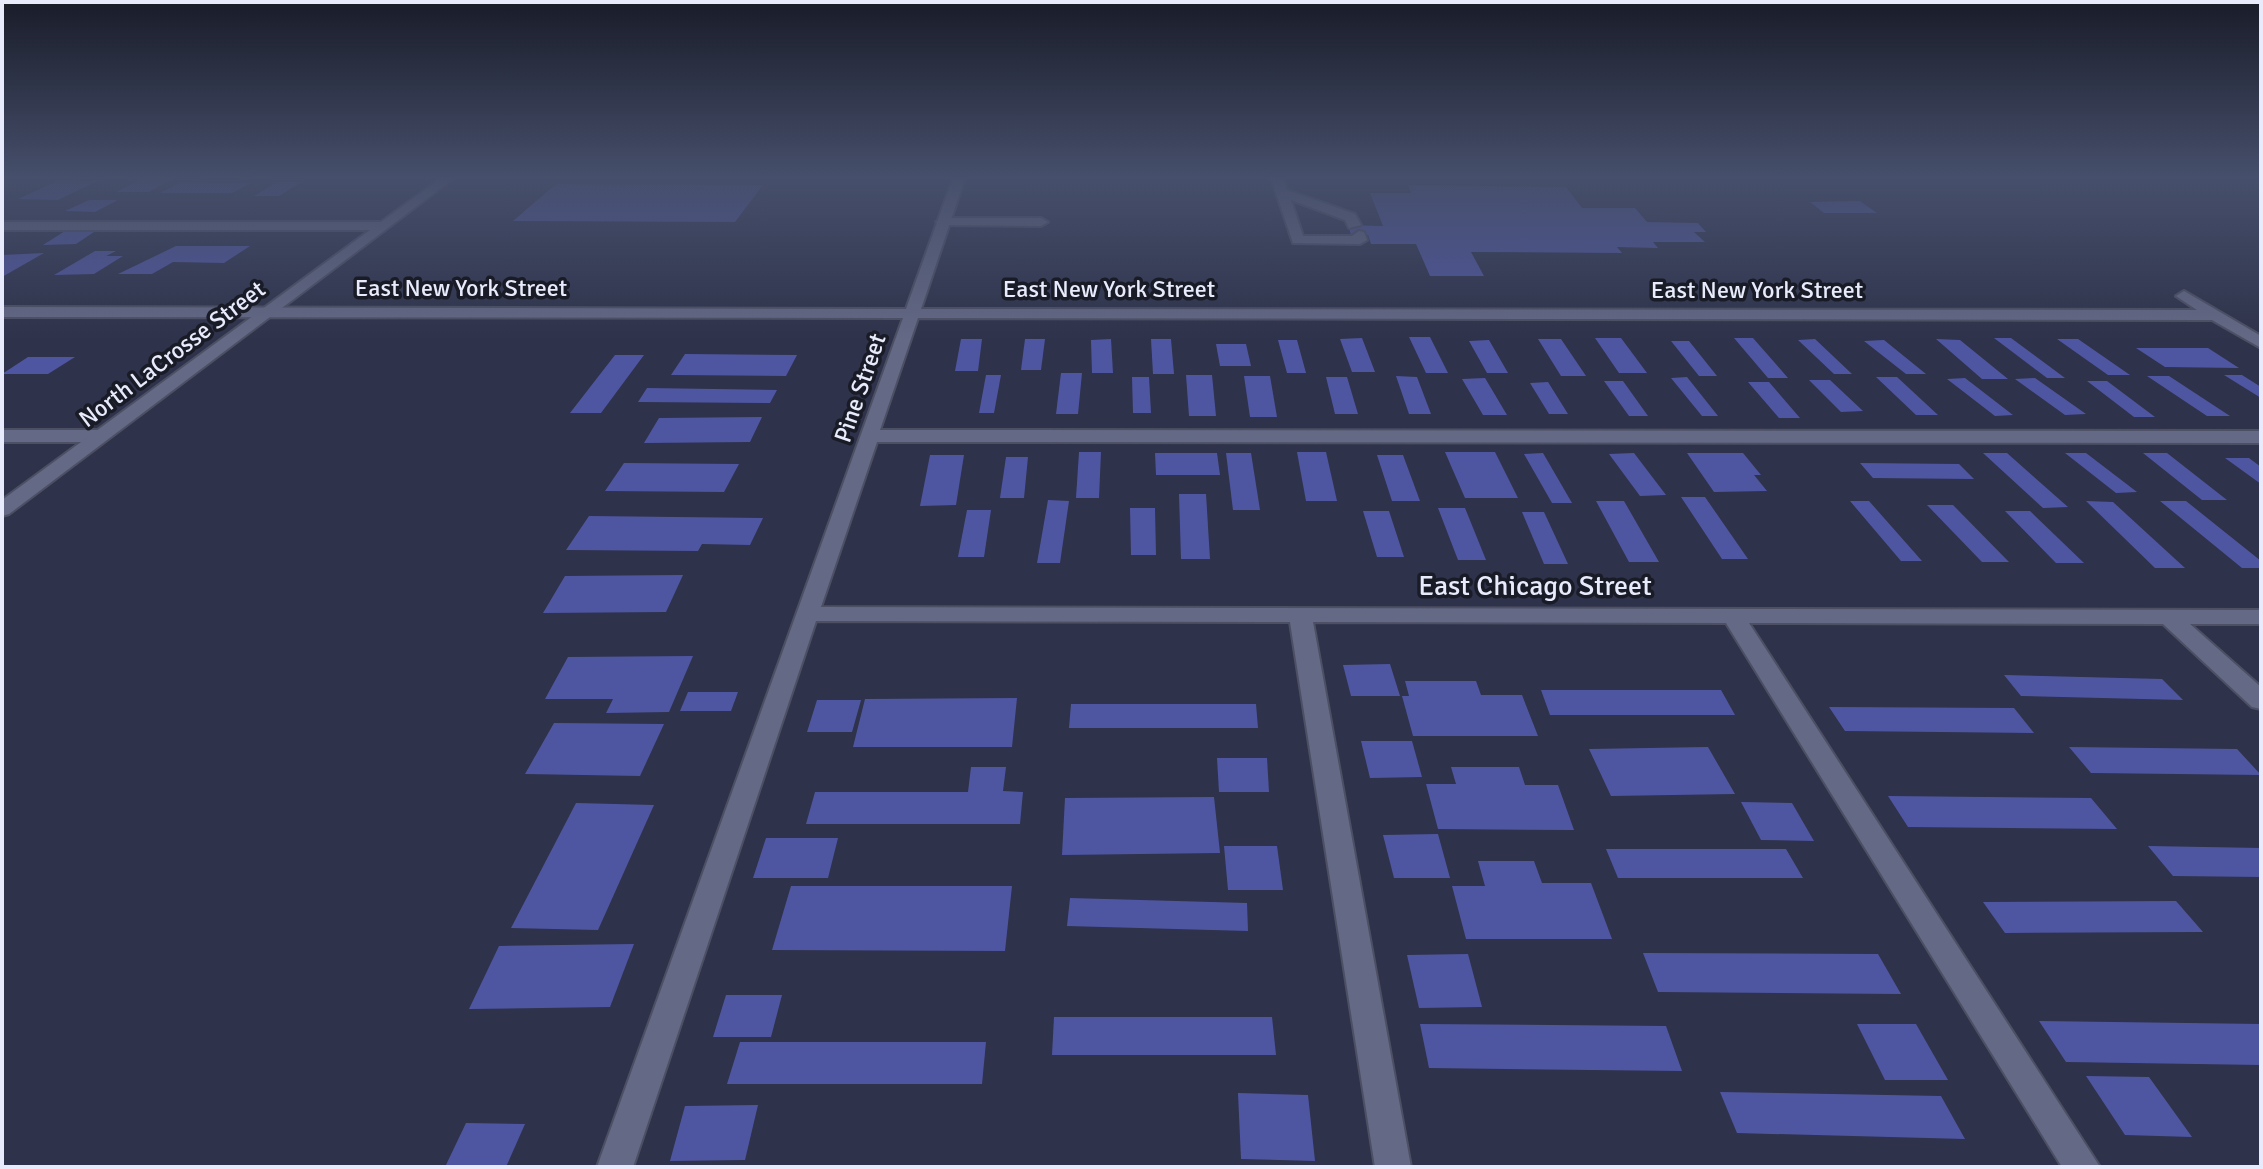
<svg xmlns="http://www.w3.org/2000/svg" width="2263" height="1169" viewBox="0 0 2263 1169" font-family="Signika,sans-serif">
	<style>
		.building { fill: #4f56a1 }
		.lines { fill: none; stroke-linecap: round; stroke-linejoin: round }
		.service-casing { stroke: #4d5064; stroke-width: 4 }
		.minor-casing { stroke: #4d5064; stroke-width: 4 }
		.secondary-casing { stroke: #4d5064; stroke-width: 4 }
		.service { fill: #646985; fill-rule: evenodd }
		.minor { fill: #646985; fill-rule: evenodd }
		.secondary { fill: #646985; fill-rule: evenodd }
		.labels { text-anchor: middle; stroke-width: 7; stroke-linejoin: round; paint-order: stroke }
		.far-street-label { font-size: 24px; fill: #e8ebfb; stroke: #191b26 }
		.street-label { font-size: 28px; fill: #e8ebfb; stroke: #191b26 }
	</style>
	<rect width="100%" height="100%" fill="#2e324a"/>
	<g class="building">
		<polygon points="143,178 174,178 149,192 116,192"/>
		<polygon points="59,180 97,181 58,200 18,199"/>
		<polygon points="181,182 251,183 232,193 160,193"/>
		<polygon points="277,182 301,182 279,196 254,196"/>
		<polygon points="556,184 763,185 735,222 513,221"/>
		<polygon points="1408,185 1566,187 1582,208 1635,208 1647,222 1698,223 1706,232 1694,232 1705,242 1653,242 1658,248 1617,247 1622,253 1471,252 1484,276 1430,276 1416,244 1371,244 1368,235 1351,235 1348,225 1383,226 1370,193 1411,193"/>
		<polygon points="89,200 118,200 95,212 65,211"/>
		<polygon points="1860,201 1877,213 1824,213 1810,202"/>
		<polygon points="97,230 76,244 43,245 65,231"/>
		<polygon points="176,246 250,246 224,263 173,262 152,274 118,274"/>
		<polygon points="95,251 116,251 106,256 123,256 94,274 54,275"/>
		<polygon points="44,253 2,277 2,255"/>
		<polygon points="1409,337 1430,337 1448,373 1426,373"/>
		<polygon points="1362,338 1375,372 1352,372 1340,339"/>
		<polygon points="1595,338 1621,338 1647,373 1619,373"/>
		<polygon points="1734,338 1753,338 1788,378 1768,378"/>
		<polygon points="1994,338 2011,338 2065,378 2047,378"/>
		<polygon points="961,339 982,339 978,371 955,371"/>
		<polygon points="1025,339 1045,339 1041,370 1021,370"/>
		<polygon points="1111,339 1113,373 1092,373 1091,340"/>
		<polygon points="1151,339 1171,339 1174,374 1153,374"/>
		<polygon points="1538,339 1561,339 1586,376 1561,376"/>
		<polygon points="1815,339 1852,374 1834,374 1798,340"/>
		<polygon points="1936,339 1960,340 2008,379 1982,379"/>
		<polygon points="2057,339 2078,339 2130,375 2108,375"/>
		<polygon points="1278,340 1297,340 1306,373 1287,373"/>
		<polygon points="1489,340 1508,373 1487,373 1469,341"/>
		<polygon points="1884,340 1926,374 1906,374 1864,341"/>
		<polygon points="1671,341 1689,341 1717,376 1699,376"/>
		<polygon points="1216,344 1246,344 1251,366 1220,366"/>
		<polygon points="2136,348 2208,348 2239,368 2165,367"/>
		<polygon points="685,354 797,355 786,376 671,375"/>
		<polygon points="615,355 644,355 601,413 570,413"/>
		<polygon points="28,357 75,357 48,374 2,374"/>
		<polygon points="1061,373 1082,373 1078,414 1056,414"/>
		<polygon points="986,375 1001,375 994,413 979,413"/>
		<polygon points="1186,375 1212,375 1216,416 1189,416"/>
		<polygon points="2224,375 2242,375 2261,387 2261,398"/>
		<polygon points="1244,376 1270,376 1277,417 1250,417"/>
		<polygon points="1396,376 1417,377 1431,414 1409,414"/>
		<polygon points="2147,376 2169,376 2230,416 2207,416"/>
		<polygon points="1132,377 1149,377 1151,413 1133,413"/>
		<polygon points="1326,377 1347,377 1358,414 1335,414"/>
		<polygon points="1687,377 1718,416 1702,416 1671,378"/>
		<polygon points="1876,377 1897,377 1938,415 1916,415"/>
		<polygon points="1485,378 1507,415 1483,415 1462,379"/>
		<polygon points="1965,378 2013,415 1995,416 1947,379"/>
		<polygon points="2035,378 2086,414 2065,415 2015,379"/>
		<polygon points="1809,380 1830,380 1863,411 1841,412"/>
		<polygon points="1604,381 1623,381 1648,416 1629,416"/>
		<polygon points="2087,381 2107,381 2155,417 2134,417"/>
		<polygon points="1548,382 1568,414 1549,414 1530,383"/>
		<polygon points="1748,382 1769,382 1800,418 1779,418"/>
		<polygon points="647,388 777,390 770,403 638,402"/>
		<polygon points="762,417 750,442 644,443 659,418"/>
		<polygon points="1079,452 1101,452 1099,498 1076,498"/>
		<polygon points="1297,452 1326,452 1337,501 1306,501"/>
		<polygon points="1445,452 1495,452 1518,498 1465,498"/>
		<polygon points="1155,453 1217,453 1220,475 1156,475"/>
		<polygon points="1226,453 1251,453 1260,510 1233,510"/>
		<polygon points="1543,453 1572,503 1552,503 1524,454"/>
		<polygon points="1634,453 1666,495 1640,496 1609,454"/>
		<polygon points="1687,453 1743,453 1761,475 1754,475 1767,491 1714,492"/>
		<polygon points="1983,453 2007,453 2068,507 2043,508"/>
		<polygon points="2065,453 2086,453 2137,492 2116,493"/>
		<polygon points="2143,453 2167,453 2227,500 2202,500"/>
		<polygon points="930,455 964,455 956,505 920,506"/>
		<polygon points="1377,455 1403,455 1420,501 1392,501"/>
		<polygon points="1006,457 1028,457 1024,498 1000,498"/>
		<polygon points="2225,458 2249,458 2261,467 2261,484"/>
		<polygon points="624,463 739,464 724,492 605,491"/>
		<polygon points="1860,463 1959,464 1974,479 1873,478"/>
		<polygon points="1179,494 1206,494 1210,559 1181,559"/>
		<polygon points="1681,497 1705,497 1748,559 1722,559"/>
		<polygon points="1048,500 1069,501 1060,563 1037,563"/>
		<polygon points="1596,501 1624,501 1659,562 1629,562"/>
		<polygon points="1850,501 1869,501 1922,561 1901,561"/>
		<polygon points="2086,501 2113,502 2185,568 2155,568"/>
		<polygon points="2160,501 2186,501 2261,561 2261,568 2242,568"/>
		<polygon points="1927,505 1953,505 2009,562 1982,562"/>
		<polygon points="1130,508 1155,508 1156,555 1131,555"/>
		<polygon points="1438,508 1465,508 1486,560 1458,560"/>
		<polygon points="967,510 991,510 984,557 958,557"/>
		<polygon points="1363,511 1389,511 1404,557 1377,557"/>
		<polygon points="2005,511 2030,511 2084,563 2056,563"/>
		<polygon points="1522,512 1544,512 1568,564 1544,564"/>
		<polygon points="589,516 763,518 750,545 702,544 698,551 566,550"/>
		<polygon points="683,575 666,612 543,613 565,576"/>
		<polygon points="693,656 669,712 606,713 613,699 545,699 568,657"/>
		<polygon points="1390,664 1400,696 1351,696 1343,665"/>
		<polygon points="2004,675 2162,679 2183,700 2021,696"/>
		<polygon points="1405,681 1476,681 1481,695 1522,695 1538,736 1413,736 1402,696 1409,696"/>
		<polygon points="1541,690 1721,690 1735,715 1550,715"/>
		<polygon points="688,692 738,692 731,711 680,711"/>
		<polygon points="1017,698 1012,747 853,747 865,699"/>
		<polygon points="817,700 861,700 852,732 807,732"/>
		<polygon points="1071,704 1256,704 1258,728 1069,728"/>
		<polygon points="1829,707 2014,708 2034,733 1845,731"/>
		<polygon points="554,723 664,724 640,776 525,774"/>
		<polygon points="1361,741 1412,741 1422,777 1370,778"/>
		<polygon points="1708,747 1735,794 1611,796 1589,749"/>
		<polygon points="2069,747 2237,749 2261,775 2091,773"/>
		<polygon points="1217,758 1267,758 1269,792 1219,792"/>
		<polygon points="971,767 1006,767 1003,791 1023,792 1020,824 806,824 815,792 968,792"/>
		<polygon points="1451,767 1519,767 1525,785 1558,785 1574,830 1438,829 1426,784 1456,784"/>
		<polygon points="1888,796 2091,798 2117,829 1908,827"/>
		<polygon points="1214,797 1220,853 1062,855 1065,798"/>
		<polygon points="1741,802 1792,803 1814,841 1761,840"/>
		<polygon points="576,803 654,805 598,930 511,928"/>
		<polygon points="1438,834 1450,878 1394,878 1383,835"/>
		<polygon points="766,838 838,838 828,878 753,878"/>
		<polygon points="1224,846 1277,846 1283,890 1228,890"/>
		<polygon points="2148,846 2261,848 2261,877 2173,876"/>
		<polygon points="1606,849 1786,849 1803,878 1618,878"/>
		<polygon points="1478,861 1534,861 1542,883 1591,883 1612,939 1466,939 1452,886 1485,886"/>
		<polygon points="791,886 1012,886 1005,951 772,950"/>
		<polygon points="1070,898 1247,903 1248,931 1067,926"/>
		<polygon points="2176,901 2203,932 2005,933 1983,902"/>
		<polygon points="634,944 610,1007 469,1009 499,946"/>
		<polygon points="1643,953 1878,954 1901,994 1658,992"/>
		<polygon points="1468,954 1482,1007 1419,1008 1407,955"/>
		<polygon points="726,995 782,995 771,1037 713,1037"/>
		<polygon points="1054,1017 1272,1017 1276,1055 1052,1055"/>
		<polygon points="2039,1021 2261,1024 2261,1065 2066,1062"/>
		<polygon points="1420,1024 1666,1026 1682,1071 1429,1068"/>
		<polygon points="1857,1024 1916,1024 1948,1080 1885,1080"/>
		<polygon points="740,1042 986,1042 982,1084 727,1084"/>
		<polygon points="2086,1076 2149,1077 2192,1137 2125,1135"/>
		<polygon points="1720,1092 1941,1096 1965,1139 1737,1133"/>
		<polygon points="1238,1093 1308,1095 1315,1161 1241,1159"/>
		<polygon points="758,1105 745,1160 670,1161 685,1106"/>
		<polygon points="466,1123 525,1124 506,1167 445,1167"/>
	</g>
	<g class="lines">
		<g class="service-casing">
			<g id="service">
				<polygon points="1271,178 1283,178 1287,190 1355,214 1361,225 1349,228 1345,220 1291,200 1303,236 1352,236 1359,231 1364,232 1367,240 1360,244 1293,243"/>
				<polygon points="943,218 1041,218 1048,222 1041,226 938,225 936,222"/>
				<polygon points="2,222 383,222 390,226 383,230 2,230"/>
				<polygon points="2,430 102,430 111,436 102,442 2,442"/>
			</g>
		</g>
		<g class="minor-casing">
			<polygon id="minor" points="953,178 965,178 921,309 2197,310 2176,296 2184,291 2261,336 2261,348 2212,320 918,318 880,430 2261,431 2261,443 877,442 821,607 2261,610 2261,624 2190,624 2261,687 2261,709 2252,707 2163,624 1749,623 2100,1167 2062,1167 1726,623 1313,622 1411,1167 1375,1167 1290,622 816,621 633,1167 597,1167 903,318 2,317 2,307 906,309"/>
		</g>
		<g class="secondary-casing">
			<polygon id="secondary" points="441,178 454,178 9,514 2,516 2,500"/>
		</g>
		<use href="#service" class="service"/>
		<use href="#minor" class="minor"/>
		<use href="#secondary" class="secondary"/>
	</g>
	<linearGradient id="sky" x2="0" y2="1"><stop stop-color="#191c29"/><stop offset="0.52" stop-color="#464f6b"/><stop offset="1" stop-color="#464f6b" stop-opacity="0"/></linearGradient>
	<rect width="2263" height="341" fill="url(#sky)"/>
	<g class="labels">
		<g class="far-street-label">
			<text x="461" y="296">East New York Street</text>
			<text x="1109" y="297">East New York Street</text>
			<text x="1757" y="298">East New York Street</text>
			<text transform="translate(172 354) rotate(-37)" y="8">North LaCrosse Street</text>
			<text transform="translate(860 388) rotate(-71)" y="8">Pine Street</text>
		</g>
		<g class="street-label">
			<text x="1535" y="595">East Chicago Street</text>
		</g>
	</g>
	<rect width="2263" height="1169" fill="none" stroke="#e8ebfb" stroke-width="8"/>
</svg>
